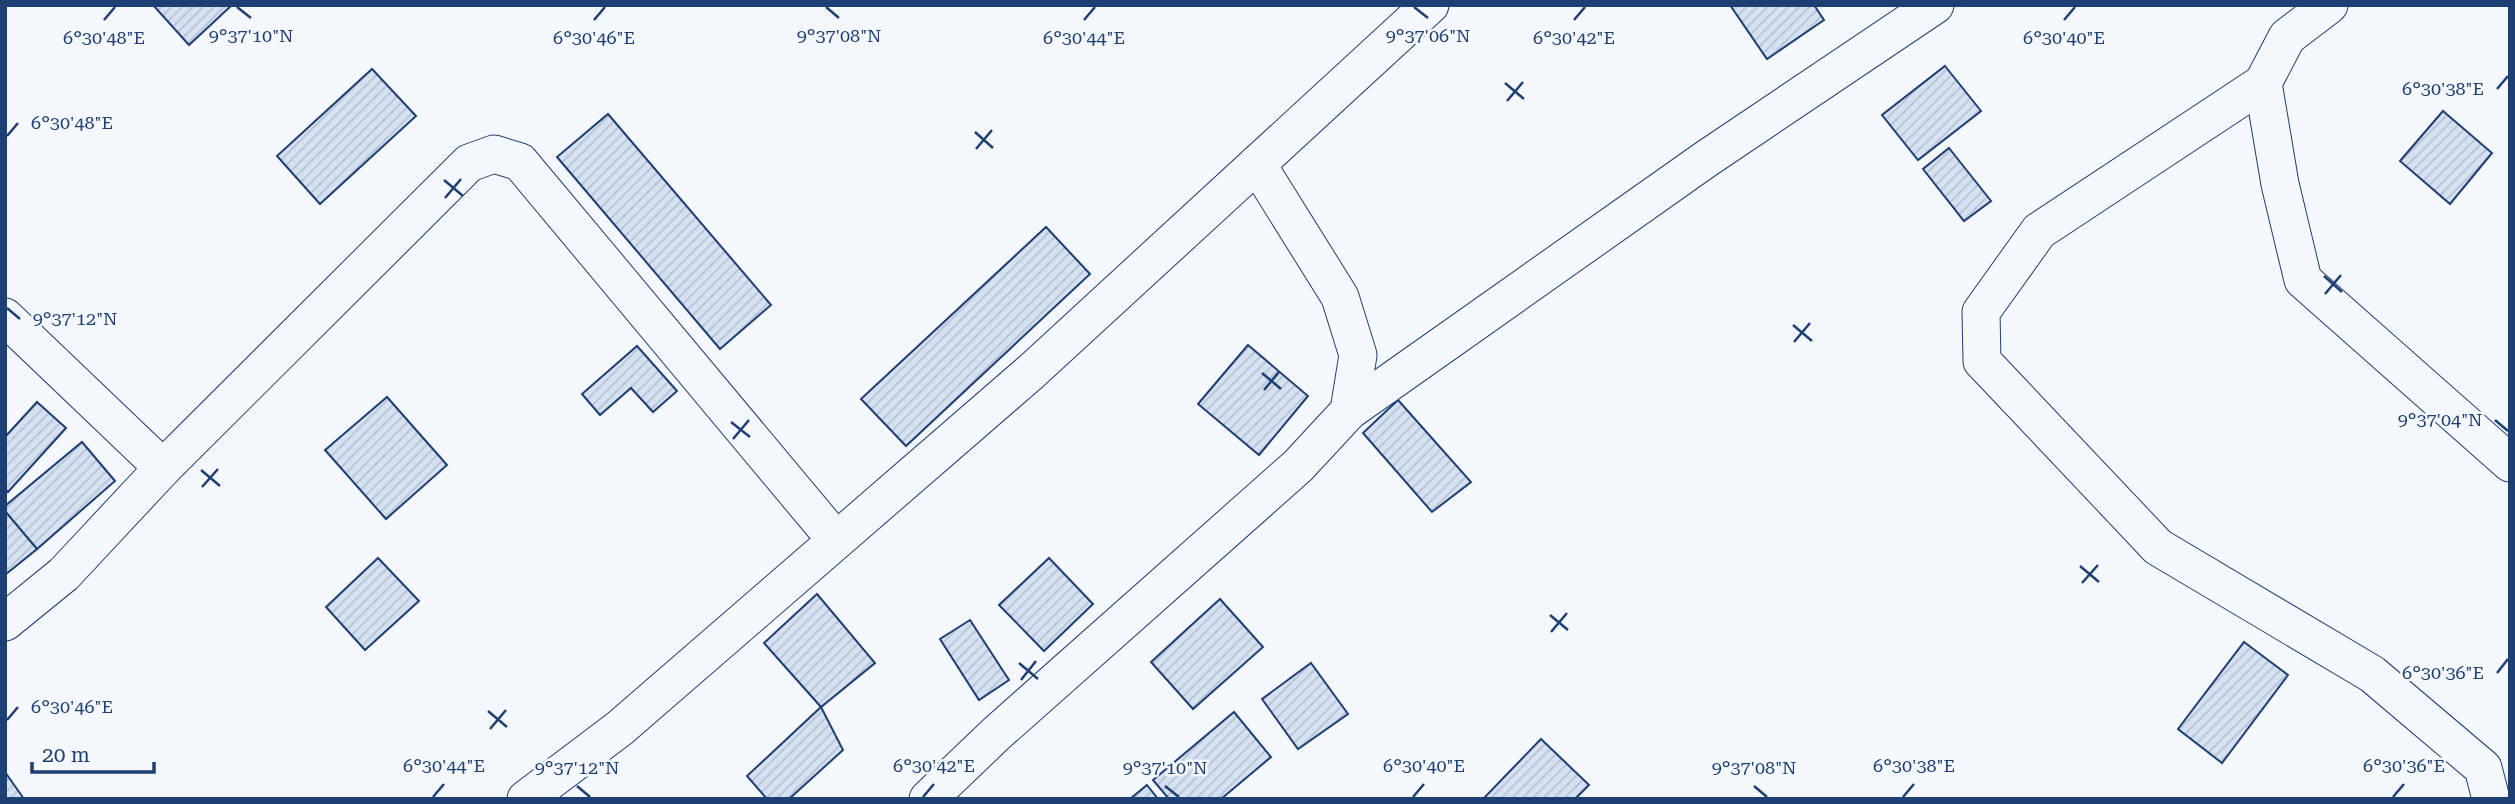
<svg xmlns="http://www.w3.org/2000/svg" width="2515" height="804" viewBox="0 0 2515 804" font-family="'Roboto Serif',serif">
	<style>
		.building { fill: url(#building-hatch); stroke: #1d3f73; stroke-width: 2 }
		.lines { fill: none; stroke-linecap: round; stroke-linejoin: round }
		.minor-casing { stroke: #1d3f73; stroke-width: 39 }
		.minor { stroke: #f4f7fb; stroke-width: 37 }
		.ticks { fill: none; stroke: #1d3f73; stroke-width: 2.5 }
		.ticks-label { font-size: 18px; text-anchor: middle; fill: #1d3f73; stroke: #f4f7fb; stroke-width: 5; stroke-linejoin: round; paint-order: stroke }
	</style>
	<defs>
		<pattern id="building-hatch" width="6" height="6" patternUnits="userSpaceOnUse" patternTransform="scale(1.75)"><rect width="6" height="6" fill="#d5e0f0"/><path d="M-1 1l2-2M0 6l6-6M5 7l2-2" fill="none" stroke="#b6c1d1"/></pattern>
	</defs>
	<rect width="100%" height="100%" fill="#f4f7fb"/>
	<g class="building">
		<polygon points="153,5 232,5 189,45"/>
		<polygon points="1730,5 1814,5 1824,20 1767,59"/>
		<polygon points="1945,66 1981,111 1918,160 1882,115"/>
		<polygon points="372,69 416,116 320,204 277,156"/>
		<polygon points="2443,111 2492,153 2450,204 2400,161"/>
		<polygon points="608,114 771,305 720,349 557,157"/>
		<polygon points="1949,148 1991,201 1964,221 1923,169"/>
		<polygon points="1046,227 1090,274 906,446 861,399"/>
		<polygon points="1248,345 1308,396 1259,455 1198,404"/>
		<polygon points="637,346 677,391 653,412 631,388 600,415 582,394"/>
		<polygon points="387,397 447,465 386,519 325,450"/>
		<polygon points="1398,400 1471,482 1432,512 1363,433"/>
		<polygon points="37,402 66,428 8,492 5,489 5,437"/>
		<polygon points="82,442 115,481 37,549 5,512 5,506"/>
		<polygon points="5,511 37,549 5,575"/>
		<polygon points="378,558 419,601 365,650 326,607"/>
		<polygon points="1049,558 1093,604 1044,651 999,605"/>
		<polygon points="817,594 875,663 821,707 764,643"/>
		<polygon points="1220,599 1263,647 1193,709 1151,662"/>
		<polygon points="970,620 1009,680 979,700 940,639"/>
		<polygon points="2244,642 2288,675 2222,763 2178,729"/>
		<polygon points="1311,663 1348,714 1298,749 1262,699"/>
		<polygon points="821,707 843,750 789,799 767,799 747,776"/>
		<polygon points="1234,712 1271,757 1221,799 1169,799 1153,780"/>
		<polygon points="1541,739 1589,785 1575,799 1483,799"/>
		<polygon points="5,772 24,799 5,799"/>
		<polygon points="1147,785 1158,799 1130,799"/>
	</g>
	<g class="lines">
		<g class="minor-casing">
			<g id="minor">
				<polyline points="2329,5 2287,37 2263,83 2280,184 2303,280 2510,463"/>
				<polyline points="2263,83 2039,231 1981,312 1982,361 2158,547 2372,674 2483,768 2491,799"/>
				<polyline points="5,317 163,468"/>
				<polyline points="1349,411 1706,159 1935,5"/>
				<polyline points="5,622 64,574 163,468 469,163 494,154 520,162 835,539"/>
				<polyline points="526,799 620,728 1032,371 1430,5"/>
				<polyline points="928,799 997,733 1298,466 1349,411 1358,355 1340,297 1257,164"/>
			</g>
		</g>
		<use href="#minor" class="minor"/>
	</g>
	<path class="ticks" d="M237,7L251,18M826,7L839,18M1414,7L1428,18M104,20L115,7M594,20L605,7M1084,20L1095,7M1574,20L1585,7M2064,20L2075,7M1505,83L1524,99M2497,89L2508,76M1507,101L1523,82M975,132L993,148M7,136L18,123M976,149L992,130M444,180L463,196M445,198L461,179M2324,276L2342,292M2325,294L2341,275M7,308L20,319M1793,325L1812,341M1794,342L1810,323M1262,373L1281,389M1264,390L1279,372M2495,420L2508,431M731,422L750,437M733,439L749,420M201,470L220,486M202,487L218,469M2080,566L2099,582M2082,583L2098,565M1550,615L1568,630M1551,632L1567,613M1019,663L1038,679M2497,673L2508,659M1021,680L1036,661M488,711L507,727M7,720L18,707M490,729L506,710M577,786L590,797M1165,786L1179,797M1754,786L1767,797M433,797L444,784M923,797L934,784M1413,797L1424,784M1903,797L1914,784M2393,797L2404,784"/>
	<g class="ticks-label">
		<text x="251" y="42">9°37'10"N</text>
		<text x="839" y="42">9°37'08"N</text>
		<text x="1428" y="42">9°37'06"N</text>
		<text x="104" y="44">6°30'48"E</text>
		<text x="594" y="44">6°30'46"E</text>
		<text x="1084" y="44">6°30'44"E</text>
		<text x="1574" y="44">6°30'42"E</text>
		<text x="2064" y="44">6°30'40"E</text>
		<text x="2443" y="95">6°30'38"E</text>
		<text x="72" y="129">6°30'48"E</text>
		<text x="75" y="325">9°37'12"N</text>
		<text x="2440" y="426">9°37'04"N</text>
		<text x="2443" y="679">6°30'36"E</text>
		<text x="72" y="713">6°30'46"E</text>
		<text x="444" y="772">6°30'44"E</text>
		<text x="934" y="772">6°30'42"E</text>
		<text x="1424" y="772">6°30'40"E</text>
		<text x="1914" y="772">6°30'38"E</text>
		<text x="2404" y="772">6°30'36"E</text>
		<text x="577" y="774">9°37'12"N</text>
		<text x="1165" y="774">9°37'10"N</text>
		<text x="1754" y="774">9°37'08"N</text>
	</g>
	<rect width="2515" height="804" fill="none" stroke="#1d3f73" stroke-width="14"/>
	<path d="M32 762v10h122v-10" fill="none" stroke="#1d3f73" stroke-width="3.5"/>
	<text x="42" y="762" font-size="21" fill="#1d3f73" stroke="#f4f7fb" stroke-width="5" paint-order="stroke">20 m</text>
</svg>
